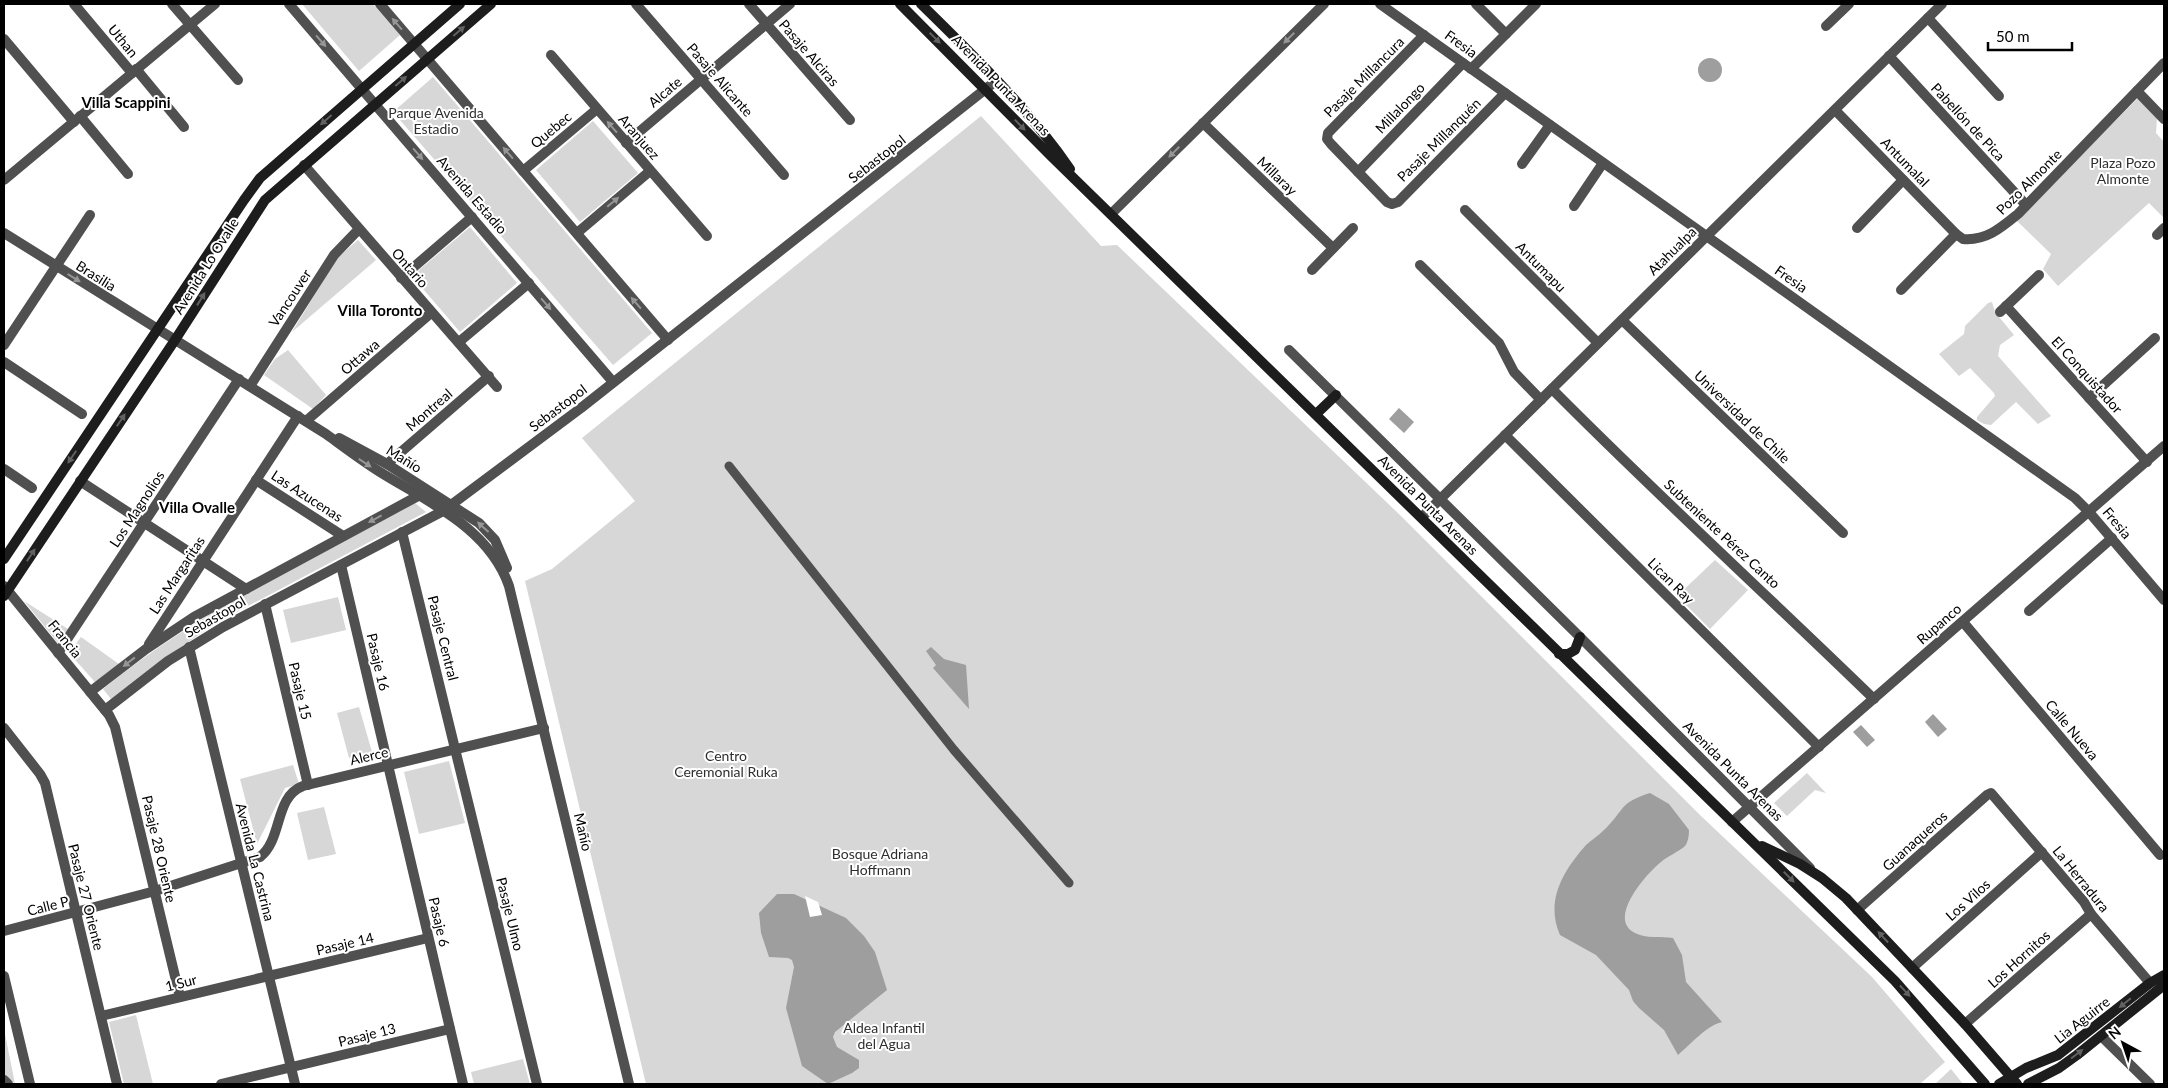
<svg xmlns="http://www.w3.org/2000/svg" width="2168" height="1088" viewBox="0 0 2168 1088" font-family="Lato,sans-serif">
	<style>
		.green { fill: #d7d7d7 }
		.water { fill: #9e9e9e }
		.pier { fill: #fff }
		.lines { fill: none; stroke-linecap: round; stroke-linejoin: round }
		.pedestrian { stroke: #505050; stroke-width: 9 }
		.minor { stroke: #505050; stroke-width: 10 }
		.tertiary { stroke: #505050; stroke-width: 10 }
		.secondary { stroke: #1d1d1d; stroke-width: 10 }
		.oneway { fill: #969696 }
		.oneway2 { fill: #616161 }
		.labels { text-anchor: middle; stroke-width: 4; stroke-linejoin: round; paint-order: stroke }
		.street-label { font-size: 14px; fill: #000; stroke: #fff }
		.park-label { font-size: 14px; fill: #2e2e2e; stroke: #fff }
		.neighbourhood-label { font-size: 15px; font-weight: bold; fill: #000; stroke: #fff }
	</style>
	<rect width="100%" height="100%" fill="#fff"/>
	<g class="green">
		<polygon points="302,4 373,4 400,35 359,71"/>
		<polygon points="433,77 652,333 613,365 393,112"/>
		<polygon points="2138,98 2157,117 2156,133 2164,142 2164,218 2149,203 2058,286 2043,269 2051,254 2016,220"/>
		<polygon points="981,116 1101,246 1117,245 1400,515 1701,816 1872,977 1945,1062 1920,1084 646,1084 525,581 552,569 635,501 582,438"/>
		<polygon points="593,121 638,173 580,222 536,170"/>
		<polygon points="470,227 517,283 460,332 412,276"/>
		<polygon points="358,240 376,260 292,332 337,258"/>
		<polygon points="1992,302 1995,312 2014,335 2000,345 1998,356 2051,416 2038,424 2016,402 1991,425 1984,424 1977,420 1977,417 1995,396 1994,393 1970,368 1959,376 1939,354 1964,334 1965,326 1988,303"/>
		<polygon points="288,350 326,395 313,409 264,375 275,359"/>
		<path d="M415,503L426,512L216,623L161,661L111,699L103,689C197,612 308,560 415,503Z"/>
		<polygon points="1715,560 1748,590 1710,629 1677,596"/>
		<polygon points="338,597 346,630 291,643 283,610"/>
		<polygon points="24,601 68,629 58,643"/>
		<polygon points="81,637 119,664 95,682 69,653"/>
		<polygon points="359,707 372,752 349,758 337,713"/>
		<polygon points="449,761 465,823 419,834 404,772"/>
		<polygon points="293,765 299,784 285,788 257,844 240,779"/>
		<polygon points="1807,773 1826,793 1815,790 1787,816 1774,803"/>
		<polygon points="324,807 336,854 308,860 297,813"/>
		<polygon points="136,1015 153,1084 124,1084 109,1022"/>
		<polygon points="4,1029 15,1084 4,1074"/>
		<polygon points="523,1059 530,1084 474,1084 471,1072"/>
		<polygon points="1951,1069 1963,1084 1935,1084"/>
	</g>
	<g class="water">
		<circle cx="1710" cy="70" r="12"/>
		<polygon points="1399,408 1414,422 1404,433 1389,419"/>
		<polygon points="931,647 944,659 966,665 969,709 933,668 936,665 926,651"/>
		<polygon points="1933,714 1947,729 1938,737 1925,722"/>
		<polygon points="1861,725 1875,740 1867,747 1853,732"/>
		<path d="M1650,793L1669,804L1689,830C1689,835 1688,844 1684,847C1678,852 1668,856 1661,862C1647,873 1606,919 1635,933C1646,939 1661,936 1673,938L1682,955L1686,982L1722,1022C1706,1026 1691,1044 1678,1055L1664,1030L1639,1008L1633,1001L1629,990L1596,955L1560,935C1545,901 1563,871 1586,845C1591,840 1598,836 1604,830C1625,810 1618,803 1650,793Z"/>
		<polygon points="777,894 794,894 846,918 864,936 875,952 887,990 835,1032 833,1037 837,1047 859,1060 859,1068 852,1073 828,1084 802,1066 786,1008 794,967 792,960 788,958 769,957 761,933 759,913"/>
	</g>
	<polygon class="pier" points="805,896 818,902 822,915 810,917"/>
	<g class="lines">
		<polyline class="pedestrian" points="729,466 954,750 1069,883"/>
		<g class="minor">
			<polyline points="74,4 132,73"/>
			<polyline points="172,4 238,80"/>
			<polyline points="289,4 613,382"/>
			<polyline points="380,4 668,340"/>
			<polyline points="636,4 784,175"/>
			<polyline points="749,4 850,120"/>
			<polyline points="1476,4 1506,34"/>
			<polyline points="1928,18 1999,96"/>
			<polyline points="1826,26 1849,4"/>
			<polyline points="1424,35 1328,133 1327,139 1331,144 1387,202 1392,204 1398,202 1505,93"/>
			<polyline points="4,39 74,122"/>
			<polyline points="551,55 707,236"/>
			<polyline points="1889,56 2026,205"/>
			<polyline points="136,69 184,127"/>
			<polyline points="1471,69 1536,4"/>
			<polyline points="2137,91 2164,119"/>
			<path d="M1835,110L1956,234L1963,239C1986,241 2001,228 2018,214L2164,63"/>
			<polyline points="80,116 128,174"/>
			<polyline points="1203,123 1333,248"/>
			<polyline points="626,143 790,4"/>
			<polyline points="1522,164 1550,125"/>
			<polyline points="304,165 497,387"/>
			<polyline points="523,171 597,109"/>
			<polyline points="1358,172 1463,63"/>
			<polyline points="4,180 215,4"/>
			<polyline points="1574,206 1603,163"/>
			<polyline points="1465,210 1598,343"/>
			<polyline points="1857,228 1903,180"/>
			<polyline points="577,233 650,171"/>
			<polyline points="2157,235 2164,228"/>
			<polyline points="1420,265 1499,343 1514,372 1541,400"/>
			<polyline points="1312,270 1353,228"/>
			<polyline points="401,278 472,217"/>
			<polyline points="1901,290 1956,234"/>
			<polyline points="2006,306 2147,462"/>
			<polyline points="2000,312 2039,275"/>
			<polyline points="1622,320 1843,533"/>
			<polyline points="459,342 529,283"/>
			<polyline points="4,345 90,215"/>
			<polyline points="1289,350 1580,637 1810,868"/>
			<polyline points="4,362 82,414"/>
			<polyline points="250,386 334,255 359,229"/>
			<path d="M1552,389C1657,495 1767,595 1874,699"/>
			<polyline points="2089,398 2155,338"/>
			<polyline points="306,421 431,313"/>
			<polyline points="1505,435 1819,747"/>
			<polyline points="387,464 489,376"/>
			<polyline points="4,469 32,488"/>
			<polyline points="256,480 343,536"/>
			<polyline points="80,481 246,589"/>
			<polyline points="1422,517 1942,4"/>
			<polyline points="402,532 537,1084"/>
			<polyline points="341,565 463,1084"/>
			<polyline points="4,586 109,715 115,727 180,997"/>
			<polyline points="265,604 308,785"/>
			<polyline points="2029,611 2112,538"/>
			<polyline points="1963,622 2160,855"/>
			<polyline points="149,644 298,416"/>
			<polyline points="189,647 295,1084"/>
			<polyline points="58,653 239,379"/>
			<polyline points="90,692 146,649 194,617 418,496"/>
			<polyline points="105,710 168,661 223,627 443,511"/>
			<polyline points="4,728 40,774 45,783 117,1084"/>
			<polyline points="1732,822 2164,446"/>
			<polyline points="1857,910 1987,795 1991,793 2084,902 2091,914 2150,983"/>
			<path d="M4,931L155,891L260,857C283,839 274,797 303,786L544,728"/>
			<polyline points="1912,968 2042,852"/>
			<polyline points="4,976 30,1084"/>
			<polyline points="101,1016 428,938"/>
			<polyline points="1965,1024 2091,914"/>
			<polyline points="2101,1036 2150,1084"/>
			<polyline points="4,1080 8,1084"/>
			<polyline points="221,1084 450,1029"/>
		</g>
		<g class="tertiary">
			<polyline points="1380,4 2075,498 2089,512 2164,600"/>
			<polyline points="1111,214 1324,4"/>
			<path d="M4,233L326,434C344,447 361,460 380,472C428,502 489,528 509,586L629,1084"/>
			<polyline points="339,438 387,464 479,523 495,540 507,568"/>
			<polyline points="443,511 581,408 997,80"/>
		</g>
		<g class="secondary">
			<polyline points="900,4 1051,156 1895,981 1985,1084"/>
			<path d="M921,4C974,56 1028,108 1070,169"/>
			<polyline points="1316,414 1336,395"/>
			<polyline points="4,559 244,200 260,178 460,4"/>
			<polyline points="4,596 175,340 265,200 491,4"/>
			<polyline points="1559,654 1568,654 1575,650 1580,637"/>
			<polyline points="1762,846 1800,864 1822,878 1846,898 1965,1024 2017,1084"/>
			<polyline points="1999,1084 2026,1068 2058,1055 2150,983 2164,975"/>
			<polyline points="2028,1084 2059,1068 2077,1055 2164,985"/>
		</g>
	</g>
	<defs><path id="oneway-solid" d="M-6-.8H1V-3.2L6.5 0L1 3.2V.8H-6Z" transform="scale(1.25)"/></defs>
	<g class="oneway">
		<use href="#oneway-solid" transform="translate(397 24) rotate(-131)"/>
		<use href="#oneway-solid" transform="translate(1289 38) rotate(135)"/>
		<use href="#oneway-solid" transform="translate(321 41) rotate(49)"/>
		<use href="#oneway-solid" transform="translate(612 127) rotate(-131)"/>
		<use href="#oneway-solid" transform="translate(1174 152) rotate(135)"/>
		<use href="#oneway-solid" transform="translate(508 153) rotate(-131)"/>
		<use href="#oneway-solid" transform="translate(418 154) rotate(49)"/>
		<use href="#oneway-solid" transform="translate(613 202) rotate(-40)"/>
		<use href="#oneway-solid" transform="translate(74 278) rotate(32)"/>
		<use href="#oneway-solid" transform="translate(636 303) rotate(-131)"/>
		<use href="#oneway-solid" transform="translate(546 304) rotate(49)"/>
		<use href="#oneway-solid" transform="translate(365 463) rotate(33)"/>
		<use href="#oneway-solid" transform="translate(375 519) rotate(152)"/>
		<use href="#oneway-solid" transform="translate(483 527) rotate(-138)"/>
		<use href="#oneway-solid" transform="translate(129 662) rotate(142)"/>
	</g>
	<g class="oneway2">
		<use href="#oneway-solid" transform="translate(459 31) rotate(-41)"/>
		<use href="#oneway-solid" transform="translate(935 38) rotate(45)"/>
		<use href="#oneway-solid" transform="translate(401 81) rotate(-41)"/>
		<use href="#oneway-solid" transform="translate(326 120) rotate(139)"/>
		<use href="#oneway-solid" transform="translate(1020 125) rotate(46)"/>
		<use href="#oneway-solid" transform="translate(201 299) rotate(-58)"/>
		<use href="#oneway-solid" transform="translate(121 420) rotate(-56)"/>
		<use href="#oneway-solid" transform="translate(72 457) rotate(124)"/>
		<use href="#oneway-solid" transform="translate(31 555) rotate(-57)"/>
		<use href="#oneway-solid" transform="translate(1789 877) rotate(45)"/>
		<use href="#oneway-solid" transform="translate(1883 937) rotate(-133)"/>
		<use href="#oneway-solid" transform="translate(1905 991) rotate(47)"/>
		<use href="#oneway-solid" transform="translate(2125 1003) rotate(141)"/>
		<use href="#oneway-solid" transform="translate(2077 1054) rotate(-37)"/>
	</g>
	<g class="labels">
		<g class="street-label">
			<text transform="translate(123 41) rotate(50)" y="5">Uthan</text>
			<text transform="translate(1461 44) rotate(36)" y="5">Fresia</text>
			<text transform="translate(809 53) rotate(49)" y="5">Pasaje Alciras</text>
			<text transform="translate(1364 77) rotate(-45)" y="5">Pasaje Millancura</text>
			<text transform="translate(720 80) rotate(49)" y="5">Pasaje Alicante</text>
			<text transform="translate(1001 85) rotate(46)" y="5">Avenida Punta Arenas</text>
			<text transform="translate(665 92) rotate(-40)" y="5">Alcate</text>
			<text transform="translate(1400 108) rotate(-46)" y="5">Millalongo</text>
			<text transform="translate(1968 122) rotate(47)" y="5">Pabellón de Pica</text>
			<text transform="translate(551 130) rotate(-40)" y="5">Quebec</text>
			<text transform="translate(639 137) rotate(49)" y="5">Aranjuez</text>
			<text transform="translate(1439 140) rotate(-45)" y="5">Pasaje Millanquén</text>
			<text transform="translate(877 159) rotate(-38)" y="5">Sebastopol</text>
			<text transform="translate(1905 162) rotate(46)" y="5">Antumalal</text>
			<text transform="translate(1277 176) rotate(44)" y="5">Millaray</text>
			<text transform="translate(2029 182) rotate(-45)" y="5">Pozo Almonte</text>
			<text transform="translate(472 195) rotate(49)" y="5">Avenida Estadio</text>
			<text transform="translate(1672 251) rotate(-45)" y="5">Atahualpa</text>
			<text transform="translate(206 266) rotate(-58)" y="5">Avenida Lo Ovalle</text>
			<text transform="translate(1541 267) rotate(45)" y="5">Antumapu</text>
			<text transform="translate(410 268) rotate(49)" y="5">Ontario</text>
			<text transform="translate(96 276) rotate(32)" y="5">Brasilia</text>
			<text transform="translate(1791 279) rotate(35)" y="5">Fresia</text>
			<text transform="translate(290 298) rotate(-57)" y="5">Vancouver</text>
			<text transform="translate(360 357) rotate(-41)" y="5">Ottawa</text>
			<text transform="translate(2087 375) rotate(48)" y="5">El Conquistador</text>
			<text transform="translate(558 408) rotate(-37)" y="5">Sebastopol</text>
			<text transform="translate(429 410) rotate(-41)" y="5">Montreal</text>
			<text transform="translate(1742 417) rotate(44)" y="5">Universidad de Chile</text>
			<text transform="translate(404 459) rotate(32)" y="5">Mañío</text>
			<text transform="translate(307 496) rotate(33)" y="5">Las Azucenas</text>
			<text transform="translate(1428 505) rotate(45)" y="5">Avenida Punta Arenas</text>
			<text transform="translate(137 509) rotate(-57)" y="5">Los Magnolios</text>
			<text transform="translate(2117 523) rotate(50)" y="5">Fresia</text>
			<text transform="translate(1722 534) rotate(43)" y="5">Subteniente Pérez Canto</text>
			<text transform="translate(177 575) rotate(-57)" y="5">Las Margaritas</text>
			<text transform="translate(1671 581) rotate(45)" y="5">Lican Ray</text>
			<text transform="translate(215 617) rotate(-30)" y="5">Sebastopol</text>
			<text transform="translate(1939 624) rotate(-41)" y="5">Rupanco</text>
			<text transform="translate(443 638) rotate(76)" y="5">Pasaje Central</text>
			<text transform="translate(65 639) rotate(51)" y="5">Francia</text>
			<text transform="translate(378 662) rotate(77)" y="5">Pasaje 16</text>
			<text transform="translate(300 691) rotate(77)" y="5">Pasaje 15</text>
			<text transform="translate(2072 730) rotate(50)" y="5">Calle Nueva</text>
			<text transform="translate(369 756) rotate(-13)" y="5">Alerce</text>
			<text transform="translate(1733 771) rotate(45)" y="5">Avenida Punta Arenas</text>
			<text transform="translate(583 832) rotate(77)" y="5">Mañío</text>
			<text transform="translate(1915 841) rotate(-42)" y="5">Guanaqueros</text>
			<text transform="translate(159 849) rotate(77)" y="5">Pasaje 28 Oriente</text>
			<text transform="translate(255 862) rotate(76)" y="5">Avenida La Castrina</text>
			<text transform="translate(2081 879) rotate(51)" y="5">La Herradura</text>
			<text transform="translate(86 897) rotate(76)" y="5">Pasaje 27 Oriente</text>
			<text transform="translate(1968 900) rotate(-42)" y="5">Los Vilos</text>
			<text transform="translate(48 906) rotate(-14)" y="5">Calle P</text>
			<text transform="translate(510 914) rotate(76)" y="5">Pasaje Ulmo</text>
			<text transform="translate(439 922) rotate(77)" y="5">Pasaje 6</text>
			<text transform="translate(345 944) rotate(-13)" y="5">Pasaje 14</text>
			<text transform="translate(2019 959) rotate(-42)" y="5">Los Hornitos</text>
			<text transform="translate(181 983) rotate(-14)" y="5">1 Sur</text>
			<text transform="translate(2082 1020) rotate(-38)" y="5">Lia Aguirre</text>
			<text transform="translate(367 1035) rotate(-14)" y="5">Pasaje 13</text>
		</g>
		<g class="park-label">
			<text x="436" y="118">Parque Avenida<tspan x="436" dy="16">Estadio</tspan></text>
			<text x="2123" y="168">Plaza Pozo<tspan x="2123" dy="16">Almonte</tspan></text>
			<text x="726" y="761">Centro<tspan x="726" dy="16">Ceremonial Ruka</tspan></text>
			<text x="880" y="859">Bosque Adriana<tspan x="880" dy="16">Hoffmann</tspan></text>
			<text x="884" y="1033">Aldea Infantil<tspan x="884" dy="16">del Agua</tspan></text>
		</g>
		<g class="neighbourhood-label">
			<text x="126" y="108">Villa Scappini</text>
			<text x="380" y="316">Villa Toronto</text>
			<text x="197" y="513">Villa Ovalle</text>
		</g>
	</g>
	<rect width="2168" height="1088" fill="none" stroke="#000000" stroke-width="10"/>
	<g transform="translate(2123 1043) rotate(320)" stroke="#ffffff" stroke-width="4" paint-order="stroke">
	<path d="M0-4L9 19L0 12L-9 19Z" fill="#000000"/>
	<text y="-8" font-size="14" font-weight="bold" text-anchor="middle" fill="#000000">N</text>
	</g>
	<path d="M1988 42v8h84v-8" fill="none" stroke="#000000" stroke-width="2.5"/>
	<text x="1996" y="42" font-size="15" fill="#000000" stroke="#ffffff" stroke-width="4" paint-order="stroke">50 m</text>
</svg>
